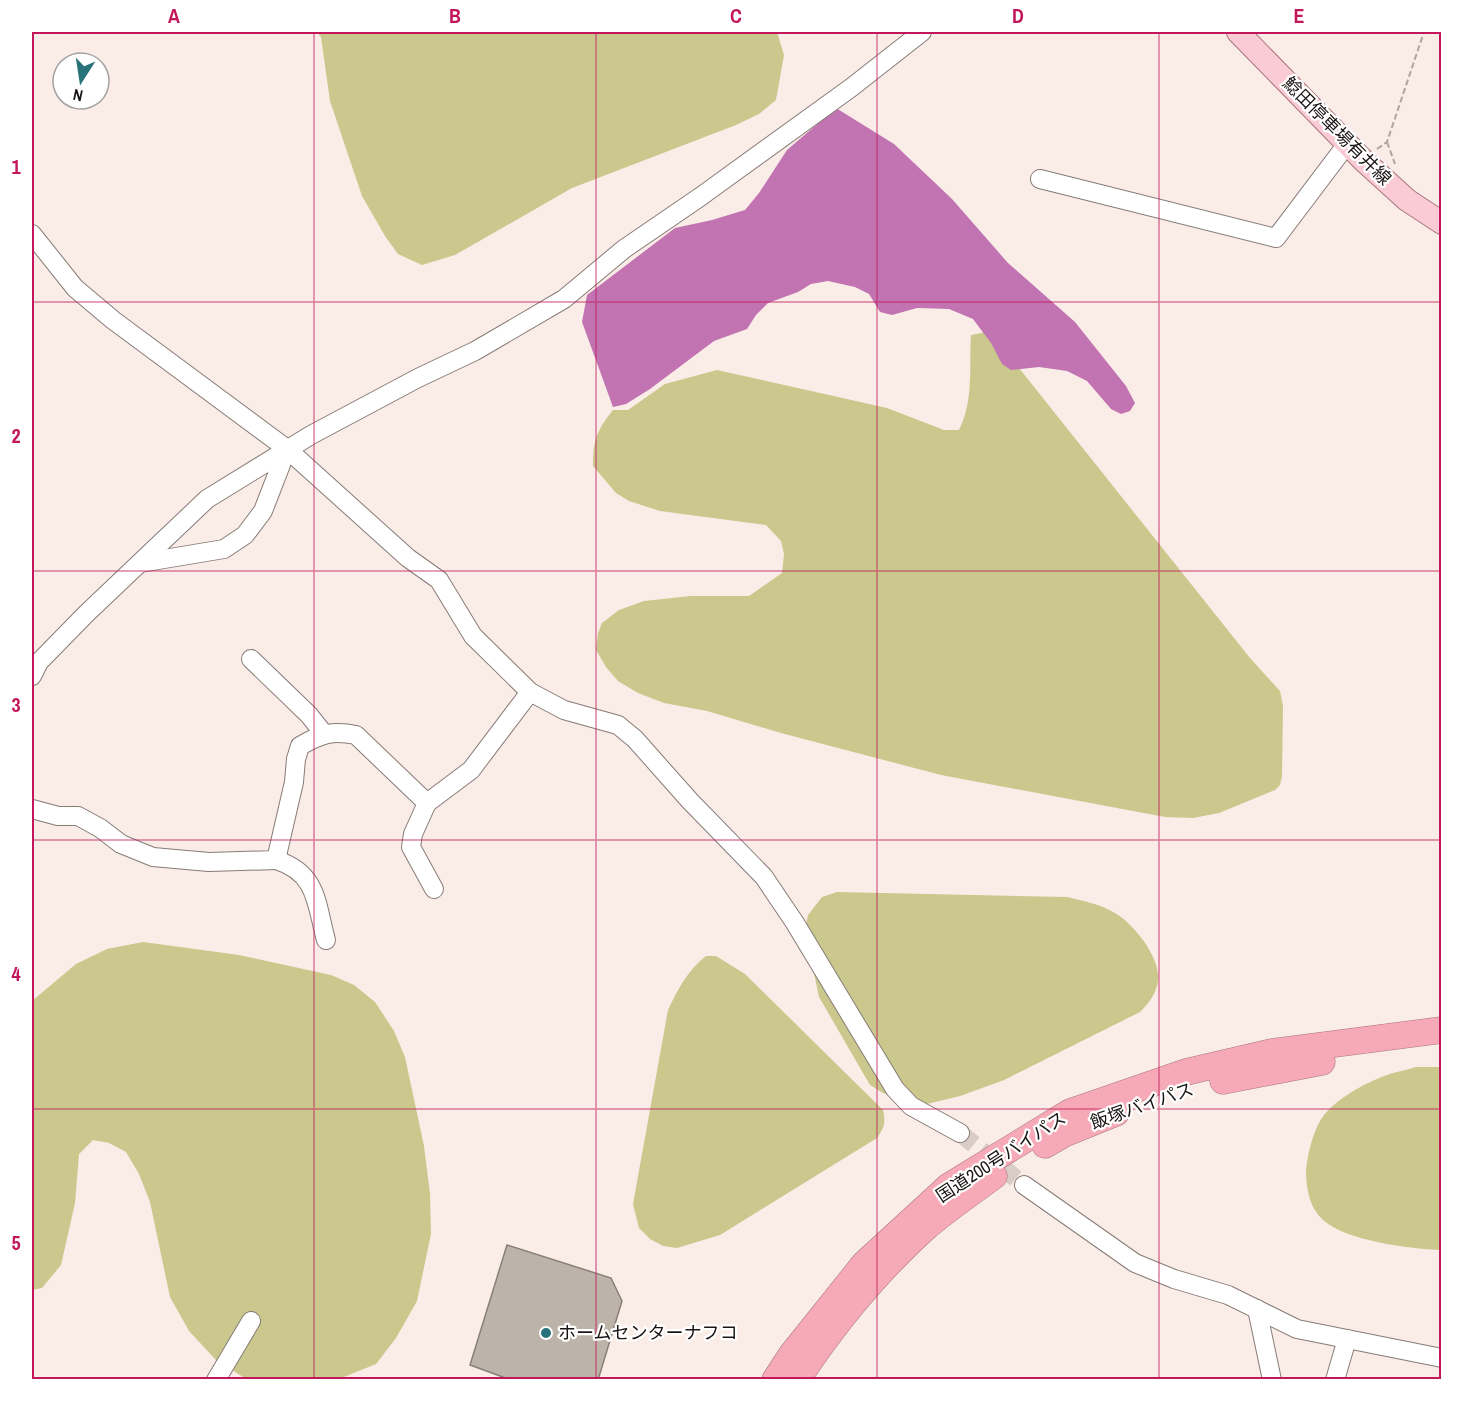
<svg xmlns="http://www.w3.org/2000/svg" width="1473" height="1411" viewBox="0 0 1473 1411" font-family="'Archivo Narrow','Noto Sans JP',sans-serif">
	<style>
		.green { fill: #cac88c }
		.water { fill: #c173b2 }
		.building { fill: #bcb3a9; stroke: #878076; stroke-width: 1.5 }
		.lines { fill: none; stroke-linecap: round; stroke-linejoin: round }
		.minor-tunnel { stroke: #d8ccc7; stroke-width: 18; stroke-dasharray: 18 9; stroke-linecap: butt }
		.minor-casing { stroke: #877b76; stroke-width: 20 }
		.major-casing { stroke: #a9757e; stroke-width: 24 }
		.highway-casing { stroke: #a9757e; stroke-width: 27 }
		.path { stroke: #afa4a1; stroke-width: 2; stroke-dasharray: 6 3; stroke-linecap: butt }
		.minor { stroke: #fff; stroke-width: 18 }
		.major { stroke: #facbd4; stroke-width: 22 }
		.highway { stroke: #f6a9b7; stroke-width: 26 }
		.grid { fill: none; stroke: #c2185b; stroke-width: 1.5; stroke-opacity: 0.55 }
		.poi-dot { fill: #28727a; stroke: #fff; stroke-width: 2 }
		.labels { text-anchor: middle; stroke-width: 4.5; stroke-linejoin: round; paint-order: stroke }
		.street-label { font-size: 18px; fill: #1a1514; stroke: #fff }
		.poi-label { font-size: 18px; fill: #1a1514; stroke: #fff; text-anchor: start }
		.neatline { fill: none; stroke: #c2185b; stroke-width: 2 }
		.grid-label { font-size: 20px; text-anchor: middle; font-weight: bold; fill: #c2185b }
	</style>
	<rect width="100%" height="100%" fill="#faece7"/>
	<g class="green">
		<polygon points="317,32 777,32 784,55 776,100 759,114 736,125 572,188 455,255 422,265 398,254 385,236 362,196 330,101 321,37"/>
		<path d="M986,332L995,338L1250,658L1280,691L1283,706L1282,776L1280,785L1275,790L1219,813L1193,818L1165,817L941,775L781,733L707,711L664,703L638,693L618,681L606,667L596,650L598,633L602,623L619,610L644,601L691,596H749L782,573L784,554L781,541L766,525L660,511L629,501L616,493L593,466C593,440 597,430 613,410H628L665,384L717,370L887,408L944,430H959C974,401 969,366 971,335Z"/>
		<path d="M837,892L1067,897C1084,901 1100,904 1115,913C1134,924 1161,958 1158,981C1156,994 1149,1003 1140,1012L1004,1080L960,1096L927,1104L897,1098L883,1093L870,1085L819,997L810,954L806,925L808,915L822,897Z"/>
		<polygon points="143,942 239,955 331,975 354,985 375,1002 394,1031 405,1057 424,1146 430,1194 431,1234 417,1301 396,1338 376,1364 339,1379 248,1380 216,1360 189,1331 170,1297 150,1202 139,1174 126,1152 109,1143 93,1140 79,1154 75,1203 61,1265 42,1288 32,1290 32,1001 76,964 107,949"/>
		<path d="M706,956H716L745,974L883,1110C886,1122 884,1128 877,1138L720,1235L677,1248L663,1246L650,1239L639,1228L633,1204L668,1010C678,989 687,971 706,956Z"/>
		<path d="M1416,1067H1441V1250C1411,1249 1346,1241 1323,1220C1310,1208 1307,1192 1306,1175C1306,1159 1313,1131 1322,1118C1334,1101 1358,1087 1377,1079C1389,1073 1403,1071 1416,1067Z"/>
	</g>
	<polygon class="water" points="836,108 894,144 952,199 1008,263 1075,322 1126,386 1135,403 1130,411 1121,414 1111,409 1087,381 1067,371 1039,367 1011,370 1002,364 991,343 973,319 949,309 917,308 892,315 880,312 869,294 855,287 828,281 811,284 798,292 768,303 756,315 747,329 714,341 650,389 626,404 613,407 582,322 587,295 675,228 712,220 745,210 759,193 787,150"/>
	<polygon class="building" points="507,1245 611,1278 622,1301 598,1380 511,1380 470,1365"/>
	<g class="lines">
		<polyline class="minor-tunnel" points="960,1133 1024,1185"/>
		<g class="minor-casing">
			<g id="minor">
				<polyline points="1040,179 1276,238 1347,144"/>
				<polyline points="32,234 75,288 113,320 287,449 408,558 439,580 473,636 530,692 564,710 618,725 635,739 690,801 764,877 795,923 895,1089 911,1106 960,1133"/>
				<polyline points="140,563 224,549 245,535 263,511 287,449"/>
				<polyline points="251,659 309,715 324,734"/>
				<polyline points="32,676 39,662 87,613 207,499 311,435 418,378 475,351 564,299 624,249 700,197 852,87 922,32"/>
				<polyline points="427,803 413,834 411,847 434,889"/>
				<path d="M32,809L58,816H78L100,828L121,844L153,857L209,862L276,860L294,782L296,759L300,746C321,734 332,730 356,735L427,803L471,770L530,692"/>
				<path d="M276,860C318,873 316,904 326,940"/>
				<polyline points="1024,1185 1135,1263 1174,1279 1228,1295 1297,1329 1442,1358"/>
				<polyline points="1257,1309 1272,1380"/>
				<polyline points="216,1380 251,1321"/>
				<polyline points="1335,1380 1347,1339"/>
			</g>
		</g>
		<g class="major-casing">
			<polyline id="major" points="1238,32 1363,160 1407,200 1442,223"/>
		</g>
		<g class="highway-casing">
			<g id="highway">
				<polyline points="1223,1081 1322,1062"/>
				<polyline points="1045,1145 1064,1134 1116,1113"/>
				<polyline points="775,1380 792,1354 864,1264 949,1186 1070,1112 1186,1072 1272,1052 1442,1030"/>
				<path d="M797,1380C833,1325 876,1273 924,1229C946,1210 971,1193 994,1176"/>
			</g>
		</g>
		<g class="path">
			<polyline points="1387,142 1395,164"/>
			<polyline points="1377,149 1387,142 1424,32"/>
		</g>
		<use href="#minor" class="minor"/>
		<use href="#major" class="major"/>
		<use href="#highway" class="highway"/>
	</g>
	<path class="grid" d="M314,32V1380M596,32V1380M877,32V1380M1159,32V1380M32,302H1442M32,571H1442M32,840H1442M32,1109H1442"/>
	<circle class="poi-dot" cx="546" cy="1333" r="6"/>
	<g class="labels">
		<g class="street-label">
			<text transform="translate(1337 131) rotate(45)" y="6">鯰田停車場有井線</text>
			<text transform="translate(1142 1106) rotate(-19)" y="6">飯塚バイパス</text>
			<text transform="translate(1001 1157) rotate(-33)" y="6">国道200号バイパス</text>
		</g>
		<g class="poi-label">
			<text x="558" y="1339">ホームセンターナフコ</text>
		</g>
	</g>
	<rect width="1473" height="1411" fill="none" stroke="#ffffff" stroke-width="66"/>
	<g transform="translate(81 81) rotate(192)"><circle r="28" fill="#ffffff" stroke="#a3a1a1" stroke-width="1.5"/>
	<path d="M0-4.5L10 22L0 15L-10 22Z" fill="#28727a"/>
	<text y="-9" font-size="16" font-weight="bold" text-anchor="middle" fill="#1a1514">N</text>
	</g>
	<rect x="33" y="33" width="1407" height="1345" class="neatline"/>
	<g class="grid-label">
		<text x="174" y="23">A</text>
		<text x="455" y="23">B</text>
		<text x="736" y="23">C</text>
		<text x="1018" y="23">D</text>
		<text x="1299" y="23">E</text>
		<text x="16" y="174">1</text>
		<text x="16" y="443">2</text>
		<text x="16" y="712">3</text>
		<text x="16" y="981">4</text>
		<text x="16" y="1250">5</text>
	</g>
</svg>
